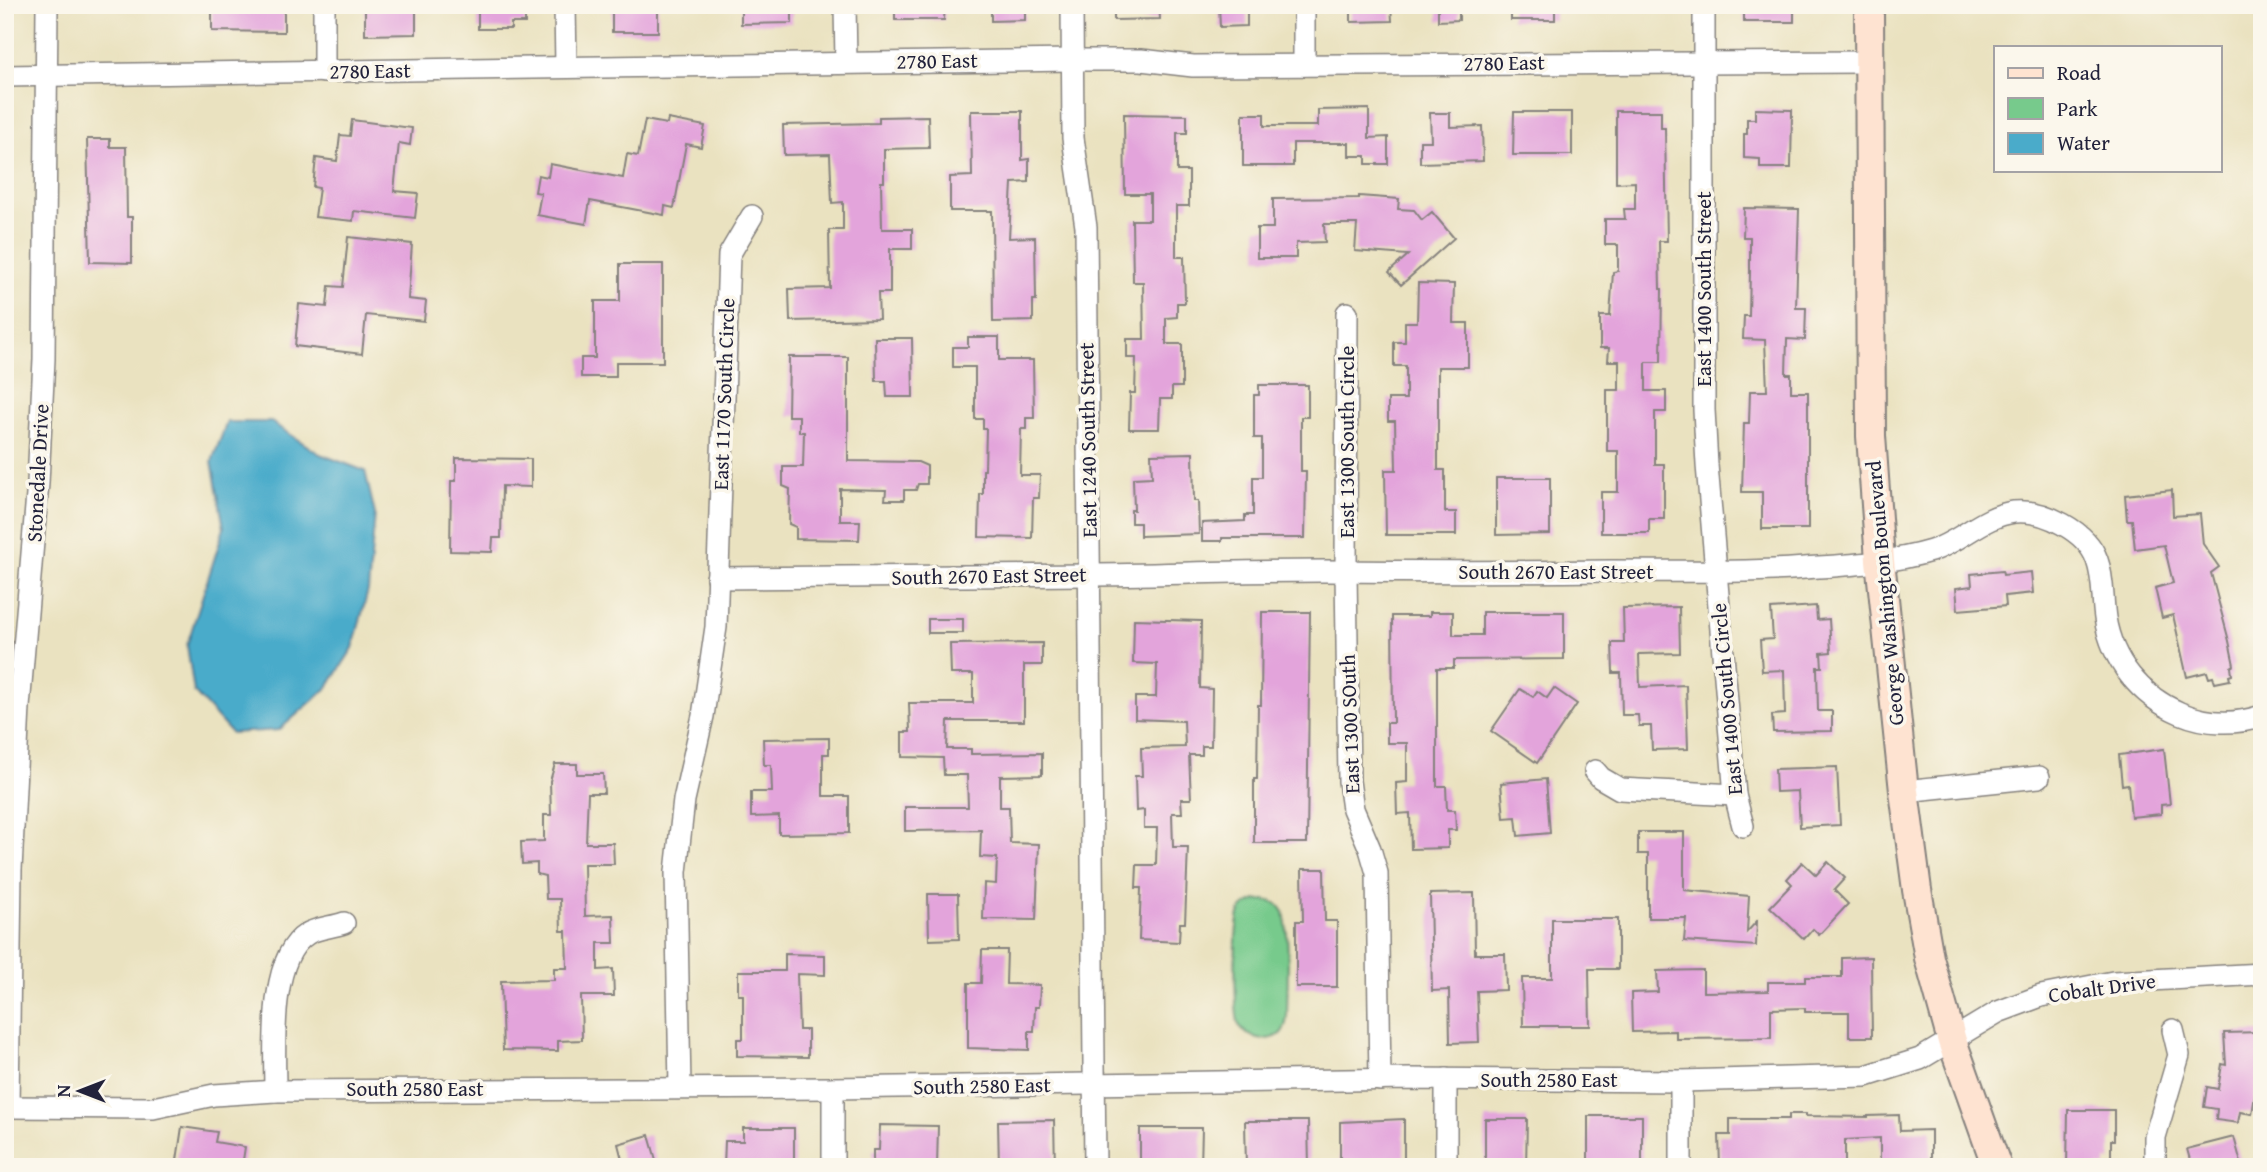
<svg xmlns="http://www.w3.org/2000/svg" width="2267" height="1172" viewBox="0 0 2267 1172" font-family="'Gentium Book Plus',serif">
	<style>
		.green { fill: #77ca8c; stroke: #4c7664; stroke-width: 2 }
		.water { fill: #4aabca; stroke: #366682; stroke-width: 2 }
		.building { fill: #e3a4db }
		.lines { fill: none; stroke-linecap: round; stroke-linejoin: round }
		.street-casing { stroke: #86827e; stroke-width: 24 }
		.secondary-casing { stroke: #86827e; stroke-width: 32 }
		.street { stroke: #fff; stroke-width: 21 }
		.secondary { stroke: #fee3d1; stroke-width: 28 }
		.labels { text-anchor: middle; stroke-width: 7; stroke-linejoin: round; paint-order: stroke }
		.street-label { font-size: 21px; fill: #22223b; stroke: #fbf7ec }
	</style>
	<rect width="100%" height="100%" fill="#fbf7ec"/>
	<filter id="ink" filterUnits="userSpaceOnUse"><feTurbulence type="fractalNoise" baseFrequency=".0143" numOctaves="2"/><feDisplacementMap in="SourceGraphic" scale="14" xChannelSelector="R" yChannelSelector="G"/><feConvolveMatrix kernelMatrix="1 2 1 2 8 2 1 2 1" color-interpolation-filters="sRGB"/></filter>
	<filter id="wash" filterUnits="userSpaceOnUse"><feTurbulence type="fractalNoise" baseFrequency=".00686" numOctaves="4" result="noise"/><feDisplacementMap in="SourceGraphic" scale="28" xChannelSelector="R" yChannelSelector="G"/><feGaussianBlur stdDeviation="1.57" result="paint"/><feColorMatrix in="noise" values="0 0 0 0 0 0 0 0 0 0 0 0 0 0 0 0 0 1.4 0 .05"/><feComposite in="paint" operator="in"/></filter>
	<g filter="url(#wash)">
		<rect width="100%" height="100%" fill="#eae2c0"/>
		<path class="green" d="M1257,900C1266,900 1276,900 1282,909C1291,922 1287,998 1287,1018C1286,1022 1286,1025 1284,1029C1276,1045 1246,1040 1239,1025C1234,1013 1234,924 1240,912C1243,905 1250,903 1257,900Z"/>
		<polygon class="water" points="227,422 271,422 320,454 365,471 375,514 368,590 353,648 328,687 279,730 231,733 194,692 187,645 224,528 212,461"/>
		<g id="blocks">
			<g class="building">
				<polygon points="212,5 284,5 284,32 212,31"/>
				<polygon points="365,5 416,5 416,34 365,35"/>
				<polygon points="478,5 525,5 525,23 511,23 511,29 478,29"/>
				<rect x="612" y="5" width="46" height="27"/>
				<polygon points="741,5 792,5 792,23 741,24"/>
				<polygon points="895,5 945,5 944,20 895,20"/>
				<polygon points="991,5 1025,5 1025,20 991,21"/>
				<polygon points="1114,5 1159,5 1160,19 1114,20"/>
				<polygon points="1219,5 1247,5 1247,26 1220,27"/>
				<polygon points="1351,5 1391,5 1392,21 1351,22"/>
				<polygon points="1438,5 1459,5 1459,20 1438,21"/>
				<rect x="1511" y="5" width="44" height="15"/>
				<rect x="1744" y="5" width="50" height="17"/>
				<polygon points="1369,109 1369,138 1388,137 1388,164 1366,164 1366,156 1349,156 1349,143 1293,143 1293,166 1243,166 1243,114 1264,114 1264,126 1318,126 1318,110"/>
				<polygon points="1755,109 1792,110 1791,168 1760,168 1760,159 1744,158 1744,134 1747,134 1747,119 1755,119"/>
				<polygon points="971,111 1022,111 1022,160 1029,159 1029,182 1012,183 1009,238 1035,237 1036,300 1033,300 1033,321 993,322 992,211 950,211 950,177 972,176"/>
				<polygon points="1616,111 1661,111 1661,128 1665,128 1667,241 1659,241 1660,289 1662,289 1661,362 1646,362 1646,391 1666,391 1666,412 1655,412 1655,464 1664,464 1664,519 1649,519 1649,533 1601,533 1601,492 1618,492 1618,451 1607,451 1607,390 1619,390 1619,361 1608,361 1609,348 1600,348 1600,316 1610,316 1613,272 1618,271 1618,245 1605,245 1605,219 1625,219 1624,209 1635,209 1635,182 1616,183"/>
				<polygon points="1514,112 1572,112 1572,155 1513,155"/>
				<polygon points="1430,113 1450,113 1450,127 1482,126 1483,161 1420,163 1420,141 1431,141"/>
				<polygon points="1124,114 1187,115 1187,133 1177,133 1177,171 1189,171 1189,206 1176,206 1176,257 1184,257 1185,303 1177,303 1177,317 1166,318 1166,344 1182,344 1182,387 1172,387 1172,399 1160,399 1159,429 1129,429 1130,393 1135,393 1136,358 1127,358 1127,339 1144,339 1143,282 1133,282 1132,220 1150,220 1150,194 1125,194"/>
				<polygon points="928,116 929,148 884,149 884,182 881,182 882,229 912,229 912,249 890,249 890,293 878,293 879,319 790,321 789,289 830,288 829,230 843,230 843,202 832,203 830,154 784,155 783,125 879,123 879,117"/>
				<polygon points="668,119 705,126 701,147 686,144 674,208 665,206 664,215 590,201 586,224 537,215 541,193 535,192 538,175 548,177 550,164 623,178 627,154 638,156 645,120 667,124"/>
				<polygon points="352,120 412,128 410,145 399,143 394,191 418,193 415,218 354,211 353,221 315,217 319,188 313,187 316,158 337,161 340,135 350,136"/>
				<polygon points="87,139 110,139 110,147 126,147 127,217 132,217 132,263 90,262"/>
				<polygon points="1359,196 1399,199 1398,209 1414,210 1422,220 1432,212 1454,238 1401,285 1389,272 1408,255 1355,251 1357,224 1324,224 1325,242 1296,243 1296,258 1257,258 1257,228 1273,228 1273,199 1359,198"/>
				<polygon points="1744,208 1799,209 1796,308 1806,308 1805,340 1787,339 1786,374 1791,374 1791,392 1808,392 1808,529 1762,529 1762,492 1742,492 1744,423 1749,423 1750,391 1767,391 1765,340 1743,339 1744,316 1749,316 1750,271 1750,237 1743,237"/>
				<polygon points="348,237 412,244 408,299 426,301 424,321 366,315 362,354 295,346 299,304 327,307 329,286 343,287"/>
				<polygon points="620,264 663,264 663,362 616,362 616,377 581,377 581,358 595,358 595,301 620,301"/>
				<polygon points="1418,283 1454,284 1453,323 1468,323 1468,367 1438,367 1438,470 1445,470 1445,512 1456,512 1456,535 1386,535 1385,470 1396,470 1395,421 1388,421 1388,399 1406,399 1406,366 1394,366 1394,342 1405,342 1405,322 1417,322"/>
				<polygon points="968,337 999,337 999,360 1033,360 1034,418 1026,418 1026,429 1021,429 1020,475 1040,475 1039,498 1033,498 1032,538 979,537 980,494 983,494 983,470 985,470 986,429 983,429 983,419 975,419 975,367 953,367 953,347 968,347"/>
				<polygon points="875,338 912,338 913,397 887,397 886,381 876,381"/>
				<polygon points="789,357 848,357 848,461 918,462 927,466 927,484 918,484 916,490 904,490 904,500 885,500 886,490 840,489 840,521 860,521 859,540 796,539 796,527 789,524 790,489 783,486 783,467 803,467 804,432 799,432 799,416 788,416"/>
				<polygon points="1259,385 1308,385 1308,417 1301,417 1301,471 1306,471 1305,538 1222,538 1222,541 1202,541 1202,523 1245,521 1245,515 1253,515 1253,477 1262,477 1262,438 1254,438 1254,395 1259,395"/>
				<polygon points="1193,453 1194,501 1198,501 1199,534 1140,536 1140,523 1131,523 1131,510 1134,510 1133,478 1152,477 1151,454"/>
				<polygon points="456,458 531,459 531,487 502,486 501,538 493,538 492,552 450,551 451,481 456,481"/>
				<polygon points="1496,478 1550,478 1550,534 1496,535"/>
				<polygon points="2172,490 2173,516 2200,514 2203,544 2219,567 2211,573 2229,641 2234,665 2231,667 2232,675 2229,676 2230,680 2215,683 2213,677 2209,678 2207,672 2187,677 2173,615 2162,618 2155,588 2173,583 2164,545 2135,549 2132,520 2127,520 2125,495"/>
				<polygon points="2002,571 2003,575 2031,572 2033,593 2005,596 2006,606 1958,610 1956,588 1972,586 1971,574"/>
				<polygon points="1816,606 1817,620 1829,619 1831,652 1821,653 1822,667 1817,667 1818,711 1832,711 1832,731 1773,732 1772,715 1785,714 1784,670 1762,671 1760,640 1773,639 1771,609"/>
				<polygon points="1679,607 1680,653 1639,654 1640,687 1686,685 1688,749 1652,750 1651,726 1639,726 1638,715 1622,715 1621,673 1613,673 1612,643 1624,643 1623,608"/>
				<polygon points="1262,612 1310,612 1307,843 1254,843 1254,779 1257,779 1258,705 1261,705"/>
				<polygon points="1430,612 1453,612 1453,635 1482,635 1482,612 1564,612 1564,659 1454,660 1454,668 1437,668 1437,786 1446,786 1447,810 1455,810 1456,830 1448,830 1448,848 1411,849 1410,813 1397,814 1396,783 1407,782 1407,743 1387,743 1387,723 1393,723 1392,616 1430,616"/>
				<rect x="928" y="619" width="35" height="14"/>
				<polygon points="1134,619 1201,621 1200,688 1212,689 1211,746 1202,746 1202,755 1189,755 1191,799 1181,799 1182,813 1172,813 1173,847 1188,847 1185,923 1180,923 1179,942 1139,940 1141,888 1136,888 1137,865 1156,865 1157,828 1144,828 1144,810 1136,811 1135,776 1142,776 1141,748 1185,747 1184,721 1135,719 1135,697 1156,697 1157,664 1133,663"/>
				<polygon points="1042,643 1042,665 1024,665 1024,721 948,721 947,749 971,749 971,754 1042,753 1042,775 1000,776 1000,807 1009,807 1010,843 1039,844 1036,920 983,919 984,883 996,884 997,858 980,857 981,830 905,831 905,807 968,807 967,775 944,775 943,758 902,757 902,732 910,732 909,703 973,703 973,674 951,674 950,644"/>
				<polygon points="1554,688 1577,704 1537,763 1491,731 1520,689 1533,697 1537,691 1547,698"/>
				<polygon points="829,738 829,754 823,754 823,796 849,796 849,833 779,834 779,816 751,817 751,792 772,792 771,765 764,765 763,739"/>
				<polygon points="2164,749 2170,804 2161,805 2161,814 2131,817 2128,784 2122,785 2119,755"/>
				<polygon points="555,764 577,764 577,774 603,774 604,793 588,793 586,843 613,843 614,864 584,864 585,916 613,915 614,943 598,943 598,970 613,969 614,996 581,996 582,1040 558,1041 558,1051 503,1050 501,981 554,980 554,968 567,968 566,931 561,931 560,899 546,899 545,876 537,874 537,863 522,864 521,842 544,841 544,815 551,815 550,781"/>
				<polygon points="1837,767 1840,825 1800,827 1798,791 1776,792 1775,769"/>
				<polygon points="1546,779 1550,833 1518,836 1516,817 1504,818 1501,783"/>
				<polygon points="1638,832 1684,832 1684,890 1749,896 1747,932 1757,921 1756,946 1684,941 1686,918 1648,918 1648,854 1638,854"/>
				<polygon points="1802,862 1816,875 1828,862 1845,878 1834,890 1848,904 1819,935 1813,929 1804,939 1770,907 1792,884 1787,879"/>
				<polygon points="1302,869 1324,869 1325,921 1337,921 1337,987 1296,987 1296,921 1303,921"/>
				<polygon points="1474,893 1475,954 1505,954 1506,990 1477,991 1479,1042 1450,1043 1449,990 1432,991 1430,894"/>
				<polygon points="928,894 958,894 959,939 929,940"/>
				<polygon points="1552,919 1618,919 1618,969 1589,969 1590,1026 1523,1026 1522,978 1552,978"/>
				<polygon points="982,950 1007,950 1006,984 1040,985 1039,1007 1035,1007 1034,1031 1029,1031 1029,1050 968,1048 968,983 981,983"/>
				<polygon points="785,954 825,955 825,975 797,974 799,1030 808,1030 808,1057 737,1056 737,1039 743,1039 743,995 738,995 738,971 785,971"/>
				<polygon points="1871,957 1872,1037 1849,1037 1849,1012 1805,1012 1805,1008 1771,1009 1771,1038 1676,1039 1676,1031 1632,1032 1631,993 1658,992 1657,971 1703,970 1703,992 1768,991 1768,982 1805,982 1805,977 1842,977 1842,958"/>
				<polygon points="2262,1032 2262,1052 2252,1114 2240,1112 2238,1123 2216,1120 2217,1109 2204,1107 2207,1087 2218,1089 2222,1064 2226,1065 2224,1033"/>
				<polygon points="2068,1110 2114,1110 2114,1140 2111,1140 2111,1161 2106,1160 2106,1167 2067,1167"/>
				<polygon points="1789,1114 1806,1114 1806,1116 1868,1117 1868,1116 1899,1115 1900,1131 1931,1130 1931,1167 1880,1167 1880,1138 1845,1140 1845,1167 1720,1167 1719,1135 1730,1135 1730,1119 1789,1119"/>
				<rect x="1588" y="1116" width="54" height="51"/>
				<polygon points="1404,1119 1404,1167 1340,1167 1340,1122"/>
				<polygon points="1485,1119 1527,1119 1526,1167 1485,1167"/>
				<polygon points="1054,1120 1055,1167 999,1167 998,1121"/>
				<polygon points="1245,1121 1308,1121 1309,1167 1246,1167"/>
				<polygon points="880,1125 938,1126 937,1167 873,1167 873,1150 879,1150"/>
				<polygon points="182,1127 217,1132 215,1142 245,1147 242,1167 176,1167"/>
				<polygon points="743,1128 794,1128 794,1167 724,1167 725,1141 743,1141"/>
				<polygon points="1140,1128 1202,1128 1201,1167 1140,1167"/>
				<polygon points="649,1135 658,1167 624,1167 618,1144"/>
				<polygon points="2234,1137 2241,1163 2227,1167 2192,1167 2187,1149"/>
			</g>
		</g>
	</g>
	<g filter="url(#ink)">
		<use href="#blocks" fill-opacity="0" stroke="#86827e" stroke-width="2"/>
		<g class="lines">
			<g class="street-casing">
				<g id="street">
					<polyline points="324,5 324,72"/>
					<polyline points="565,5 566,67"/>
					<polyline points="845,5 846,62"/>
					<polyline points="1072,5 1073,138 1086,227 1095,1167"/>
					<polyline points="1304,5 1304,65"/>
					<polyline points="1704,5 1704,410 1707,465 1735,795 1743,826"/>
					<polyline points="5,76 1072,60 1141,60 1193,66 1868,62"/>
					<polyline points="1347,313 1346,572 1349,781 1353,809 1370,849 1377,873 1380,1080"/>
					<path d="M717,578C841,577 964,576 1088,575C1167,574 1246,571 1324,571C1420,572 1516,572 1611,571C1676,571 1741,573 1805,568C1846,565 1891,563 1931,551C1960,542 1983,516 2014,512C2043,509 2087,531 2097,560C2104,579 2102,598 2105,618C2112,661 2140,696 2180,713C2206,724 2235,725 2262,716"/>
					<polyline points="1595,771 1601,778 1620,789 1735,795"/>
					<polyline points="1904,791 2039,777"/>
					<polyline points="1446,1079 1446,1167"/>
					<polyline points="1681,1081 1681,1167"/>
					<polyline points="680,1088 676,872 684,800 703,716 716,627 729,255 752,216"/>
					<polyline points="833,1088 833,1167"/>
					<path d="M275,1091C275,1050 268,958 307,934C316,928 333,927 344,923"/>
					<polyline points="5,1107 153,1108 214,1095 275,1091 833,1088 1410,1079 1681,1081 1866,1076 1920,1059 1998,1012 2041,996 2113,982 2262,974"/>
					<polyline points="8,1107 11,870 19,707 38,483 44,359 47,5"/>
					<polyline points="2155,1167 2155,1137 2179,1055 2173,1030"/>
				</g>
			</g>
			<g class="secondary-casing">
				<polyline id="secondary" points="1869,5 1871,436 1880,560 1904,791 1917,890 1929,958 1952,1041 1997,1167"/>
			</g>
			<use href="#street" class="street"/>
			<use href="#secondary" class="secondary"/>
		</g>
	</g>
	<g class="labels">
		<g class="street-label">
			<text transform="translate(937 61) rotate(-1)" y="7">2780 East</text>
			<text transform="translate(1504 63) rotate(-1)" y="7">2780 East</text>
			<text transform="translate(370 71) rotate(-1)" y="7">2780 East</text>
			<text transform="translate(1704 289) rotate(-90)" y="7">East 1400 South Street</text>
			<text transform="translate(724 394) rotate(-88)" y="7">East 1170 South Circle</text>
			<text transform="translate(1088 440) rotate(-91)" y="7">East 1240 South Street</text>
			<text transform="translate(1347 442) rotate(-90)" y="7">East 1300 South Circle</text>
			<text transform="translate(38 473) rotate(-87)" y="7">Stonedale Drive</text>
			<text x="1556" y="579">South 2670 East Street</text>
			<text transform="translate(989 576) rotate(-1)" y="7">South 2670 East Street</text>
			<text transform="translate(1885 593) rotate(-95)" y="7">George Washington Boulevard</text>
			<text transform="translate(1727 699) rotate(-95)" y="7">East 1400 South Circle</text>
			<text transform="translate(1350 724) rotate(-92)" y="7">East 1300 SOuth</text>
			<text transform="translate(2102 988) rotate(-8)" y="7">Cobalt Drive</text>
			<text x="1549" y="1087">South 2580 East</text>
			<text transform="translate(982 1086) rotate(-1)" y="7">South 2580 East</text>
			<text x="415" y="1096">South 2580 East</text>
		</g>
	</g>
	<rect width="2267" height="1172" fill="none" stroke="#fbf7ec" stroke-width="28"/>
	<rect x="1994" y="46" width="228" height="126" fill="#fbf7ec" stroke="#a4a2a5" stroke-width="2"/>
	<rect x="2008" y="68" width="35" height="10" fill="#fee3d1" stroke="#a4a2a5" stroke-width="2"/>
	<text x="2057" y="80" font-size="21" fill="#22223b">Road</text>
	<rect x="2008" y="98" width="35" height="21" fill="#77ca8c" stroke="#a4a2a5" stroke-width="2"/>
	<text x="2057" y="116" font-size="21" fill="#22223b">Park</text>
	<rect x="2008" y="133" width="35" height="21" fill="#4aabca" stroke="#a4a2a5" stroke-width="2"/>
	<text x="2057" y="150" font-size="21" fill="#22223b">Water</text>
	<g transform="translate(80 1091) rotate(270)" stroke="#fbf7ec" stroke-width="5" paint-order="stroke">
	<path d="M0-5L12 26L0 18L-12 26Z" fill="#22223b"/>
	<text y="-10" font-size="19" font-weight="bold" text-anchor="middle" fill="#22223b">N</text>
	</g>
</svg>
